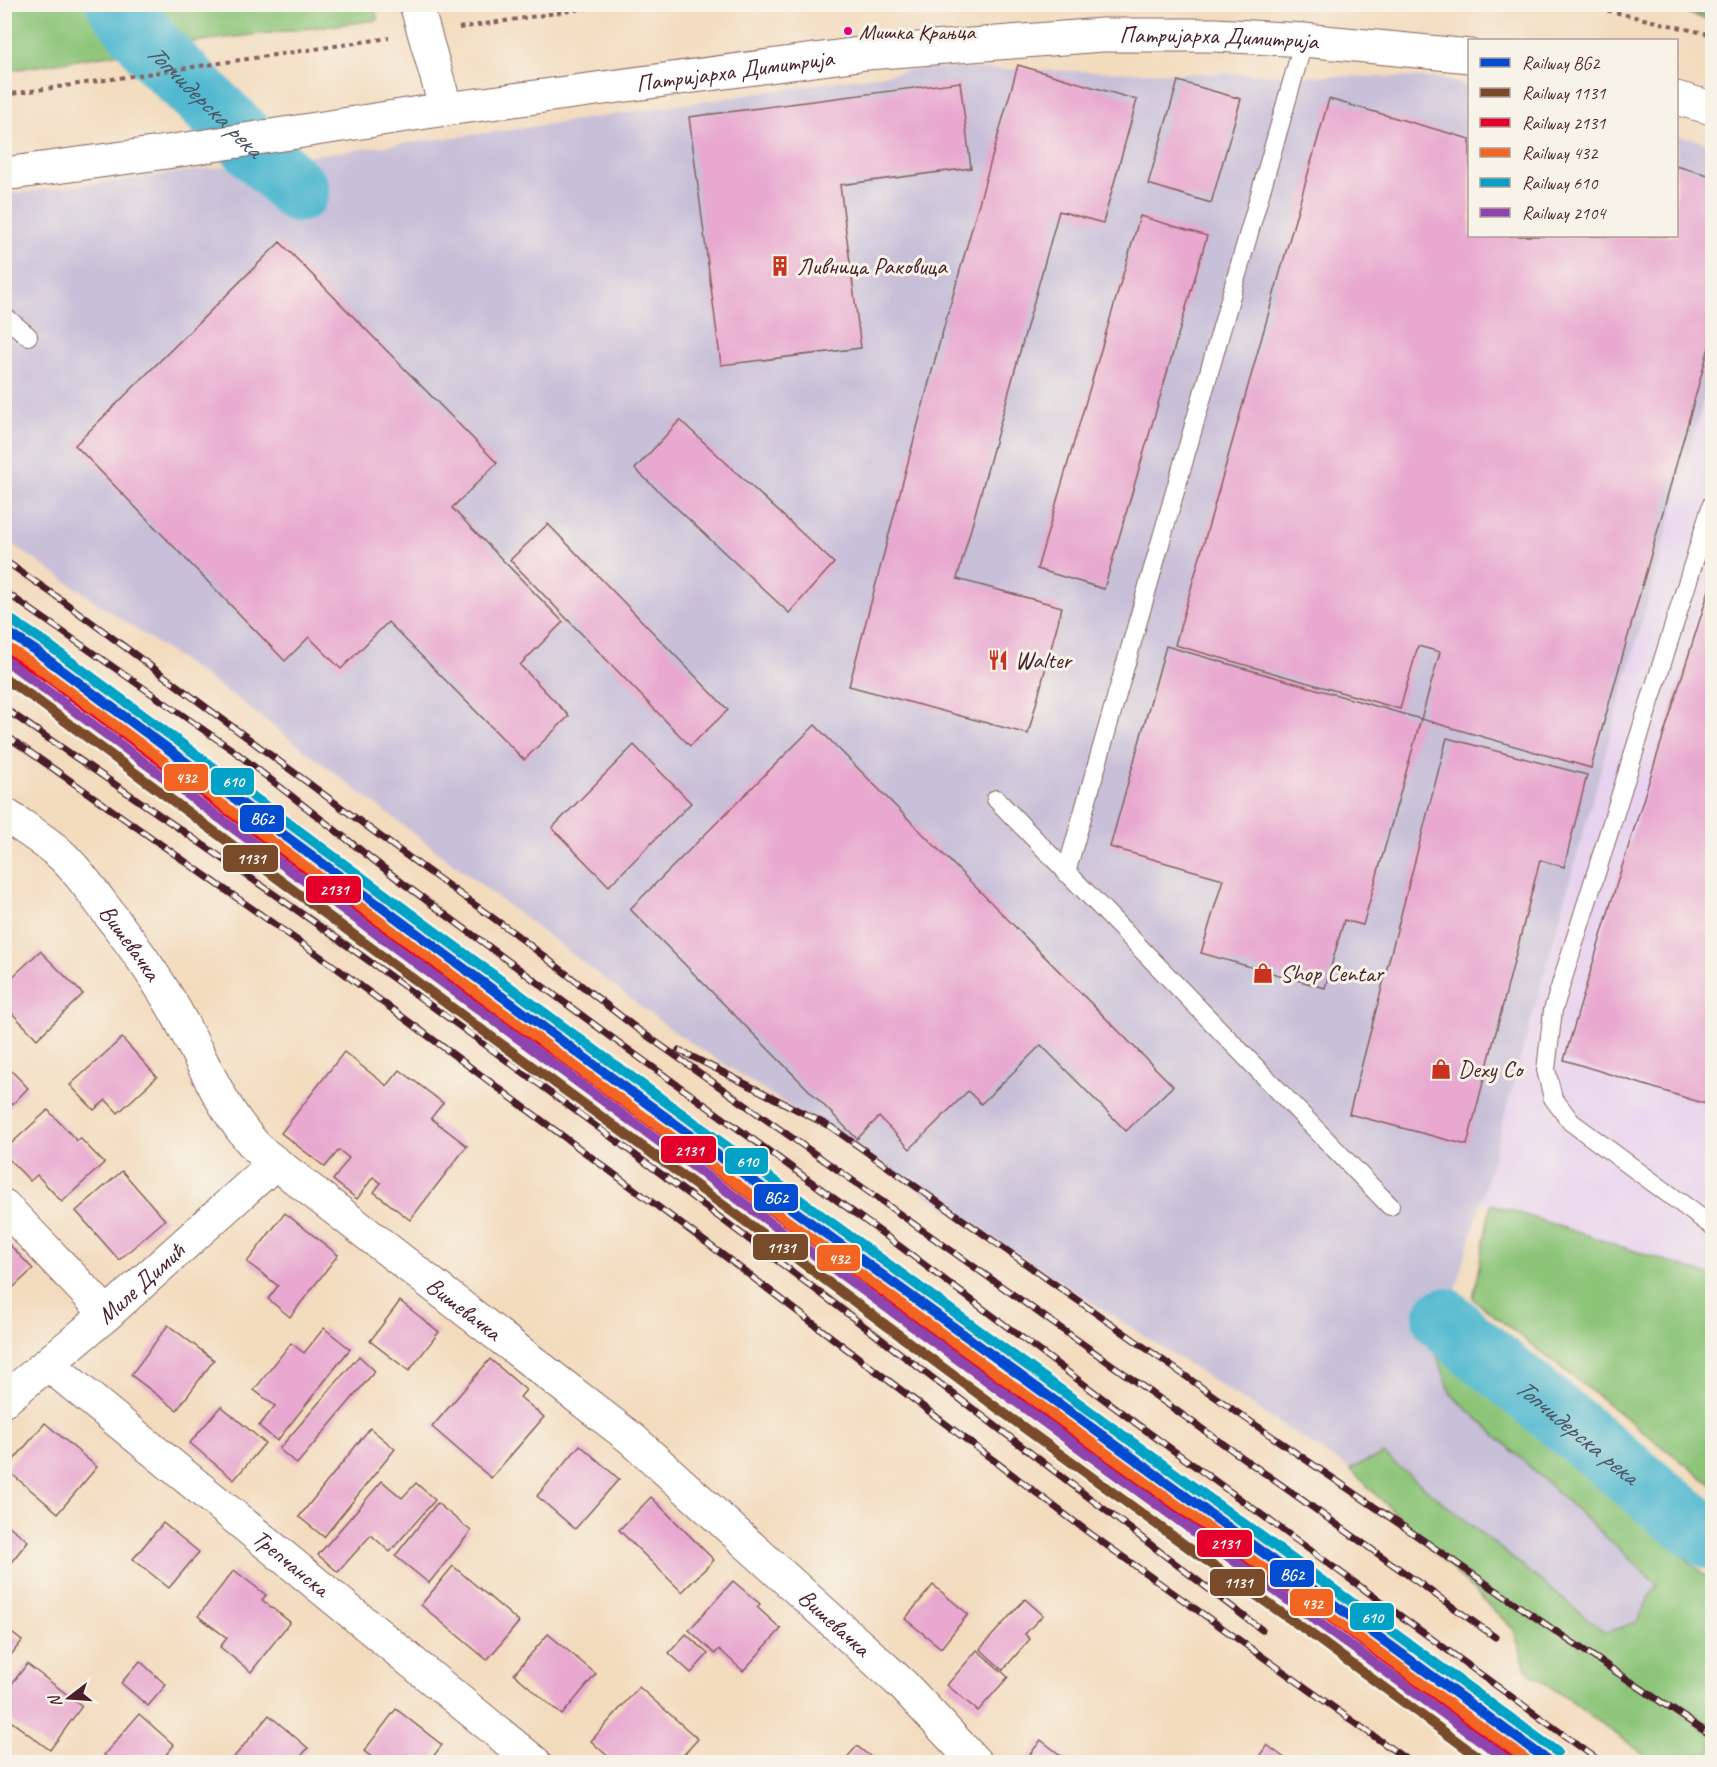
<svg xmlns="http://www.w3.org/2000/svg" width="1717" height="1767" viewBox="0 0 1717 1767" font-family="Caveat,sans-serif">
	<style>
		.built { fill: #e7d2ef }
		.industrial { fill: #c8bfd8 }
		.green { fill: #8cc478; stroke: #6b7252; stroke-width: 1.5 }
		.forest { fill: #71aa68; stroke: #5e644a; stroke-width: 1.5 }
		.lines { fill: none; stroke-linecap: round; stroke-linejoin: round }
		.river { stroke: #52b9d0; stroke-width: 63 }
		.building { fill: #e8a8cf }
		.lane-casing { stroke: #85615e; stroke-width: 20 }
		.street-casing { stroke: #85615e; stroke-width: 35 }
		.secondary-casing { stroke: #85615e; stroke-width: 35 }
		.path { stroke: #85615e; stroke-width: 4; stroke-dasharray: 4.5 4.5; stroke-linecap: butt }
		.lane { stroke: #fff; stroke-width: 18 }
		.street { stroke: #fff; stroke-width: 33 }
		.secondary { stroke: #fff; stroke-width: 33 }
		.rail-casing { stroke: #4a1f2b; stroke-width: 7 }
		.rail { stroke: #f7f3e8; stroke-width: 4.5; stroke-dasharray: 14; stroke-linecap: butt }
		.rail-1-casing { stroke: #f7f3e8; stroke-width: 15 }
		.rail-2-casing { stroke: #f7f3e8; stroke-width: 15 }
		.rail-3-casing { stroke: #f7f3e8; stroke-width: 15 }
		.rail-4-casing { stroke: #f7f3e8; stroke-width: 15 }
		.rail-5-casing { stroke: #f7f3e8; stroke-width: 15 }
		.rail-6-casing { stroke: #f7f3e8; stroke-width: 15 }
		.rail-1 { stroke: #044cd0; stroke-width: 10 }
		.rail-2 { stroke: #7a4b2a; stroke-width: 10 }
		.rail-3 { stroke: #e4002b; stroke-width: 10 }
		.rail-4 { stroke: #f26522; stroke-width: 10 }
		.rail-5 { stroke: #04a2c6; stroke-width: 10 }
		.rail-6 { stroke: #8e44ad; stroke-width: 10 }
		.bus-dot { fill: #e5007d; stroke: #f7f3e8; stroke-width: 2 }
		.labels { text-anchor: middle; stroke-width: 6; stroke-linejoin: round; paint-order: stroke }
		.bus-label { font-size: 22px; fill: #4a1f2b; stroke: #f7f3e8; text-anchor: start }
		.street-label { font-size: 24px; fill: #4a1f2b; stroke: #f7f3e8 }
		.poi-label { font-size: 24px; fill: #4a1f2b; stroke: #f7f3e8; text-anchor: start }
		.water-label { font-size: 26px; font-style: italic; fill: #4d5565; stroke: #f7f3e8 }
		.line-badge { stroke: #f7f3e8; stroke-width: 2 }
		.badge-label { font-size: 16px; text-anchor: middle; font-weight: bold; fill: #fff }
	</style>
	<rect width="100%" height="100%" fill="#f7f3e8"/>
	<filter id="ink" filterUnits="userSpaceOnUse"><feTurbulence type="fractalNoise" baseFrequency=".0167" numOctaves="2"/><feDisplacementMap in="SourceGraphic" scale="12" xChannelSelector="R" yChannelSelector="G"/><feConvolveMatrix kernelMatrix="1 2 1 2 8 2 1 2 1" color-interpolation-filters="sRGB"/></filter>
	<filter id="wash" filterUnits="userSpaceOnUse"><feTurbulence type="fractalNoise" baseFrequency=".008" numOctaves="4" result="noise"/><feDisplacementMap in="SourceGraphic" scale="24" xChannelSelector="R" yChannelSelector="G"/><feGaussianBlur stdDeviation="1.35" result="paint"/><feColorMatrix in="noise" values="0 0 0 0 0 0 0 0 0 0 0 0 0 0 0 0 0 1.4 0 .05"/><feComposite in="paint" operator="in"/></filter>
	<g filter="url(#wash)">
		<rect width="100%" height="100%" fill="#f3dbbe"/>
		<polygon class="built" points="1712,370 1712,1276 1481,1201"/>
		<polygon class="industrial" points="927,68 1437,78 1469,86 1470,236 1676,236 1677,135 1712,144 1712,370 1453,1301 1431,1338 1451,1394 1657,1585 1636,1622 1605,1633 1383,1454 1350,1469 673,1031 235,697 5,539 4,195 518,129"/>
		<g class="green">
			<polygon points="5,4 103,5 129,52 5,71"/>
			<polygon points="133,5 373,5 378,20 167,45"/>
			<polygon points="1491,1204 1712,1276 1712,1485 1473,1299"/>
			<polygon points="1431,1338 1712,1581 1712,1762 1655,1762 1526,1669 1514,1630 1350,1469 1383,1454 1605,1633 1637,1622 1657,1584 1451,1394"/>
		</g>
		<polygon class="forest" points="1660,5 1712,5 1712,21"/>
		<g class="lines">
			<g class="river">
				<path id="s1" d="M118,4L155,51L298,191"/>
				<path id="s2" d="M1444,1319L1465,1339L1677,1513L1712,1538"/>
			</g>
		</g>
		<g id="blocks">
			<g class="building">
				<polygon points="1018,65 1137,100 1103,223 1059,211 957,579 1062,607 1028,734 849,686 937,352"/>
				<polygon points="1178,81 1241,99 1211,203 1148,184"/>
				<polygon points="960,82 971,168 840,185 861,348 721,365 689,117"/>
				<polygon points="1329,99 1470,139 1470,236 1676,236 1676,166 1712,176 1712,337 1591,768 1421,719 1440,652 1418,646 1400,709 1175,645"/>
				<polygon points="1140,216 1207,236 1104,589 1037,569"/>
				<polygon points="280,242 497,463 452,508 563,622 520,665 569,716 524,760 388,622 341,669 309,637 285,661 75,445"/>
				<polygon points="680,420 834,563 789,613 635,469"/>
				<polygon points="548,524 728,710 690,746 510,560"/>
				<polygon points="1712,581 1712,1106 1564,1060 1616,886"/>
				<polygon points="1166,646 1421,719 1363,925 1344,920 1325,988 1201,953 1223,879 1110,847"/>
				<polygon points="815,725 1173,1086 1126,1131 1041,1045 981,1104 968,1091 910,1149 879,1117 857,1139 630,909"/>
				<polygon points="1447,738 1587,775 1564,867 1540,860 1467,1145 1349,1114"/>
				<polygon points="634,745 691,803 609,886 552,828"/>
				<polygon points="40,951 83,994 37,1039 4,1005 4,985"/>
				<polygon points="122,1038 157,1077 118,1113 106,1100 94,1110 70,1085"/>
				<polygon points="344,1052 387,1086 400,1070 443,1103 431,1118 467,1146 410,1220 374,1192 381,1183 373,1177 357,1199 333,1180 349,1158 339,1150 325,1167 281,1133"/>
				<polygon points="4,1063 28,1088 4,1113"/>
				<polygon points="48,1110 77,1141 80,1138 104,1163 62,1202 37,1175 30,1181 4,1154 4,1150"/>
				<polygon points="122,1171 165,1220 119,1260 76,1211"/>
				<polygon points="285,1213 338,1255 290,1317 268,1299 278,1286 247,1262"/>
				<polygon points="4,1239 33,1269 4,1296"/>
				<polygon points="400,1301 439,1332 409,1371 370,1341"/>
				<polygon points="168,1325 214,1360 177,1410 131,1375"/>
				<polygon points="324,1328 350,1349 277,1441 259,1426 275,1406 254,1390 291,1343 304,1353"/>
				<polygon points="359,1356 375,1371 297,1464 279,1449"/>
				<polygon points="490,1359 526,1390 520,1397 544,1417 491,1478 432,1427"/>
				<polygon points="221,1406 265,1443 234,1480 190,1443"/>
				<polygon points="45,1423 97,1467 58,1513 6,1469"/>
				<polygon points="370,1428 395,1449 324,1537 299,1517"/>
				<polygon points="580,1445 619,1479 575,1529 537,1496"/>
				<polygon points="382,1481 402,1498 416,1483 435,1500 390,1552 371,1535 338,1572 318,1555"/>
				<polygon points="651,1497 714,1560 682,1592 619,1530"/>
				<polygon points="437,1503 471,1531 429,1583 395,1556"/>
				<polygon points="4,1522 28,1541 4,1571"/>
				<polygon points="163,1523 199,1552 169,1588 133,1559"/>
				<polygon points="453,1566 519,1622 487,1660 421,1605"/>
				<polygon points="234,1570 266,1595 262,1600 290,1622 251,1672 220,1647 227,1638 198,1616"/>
				<polygon points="733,1581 760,1604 757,1607 781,1629 743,1671 719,1649 715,1654 689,1630"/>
				<polygon points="933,1585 968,1614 941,1648 905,1619"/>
				<polygon points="1025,1599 1043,1615 1025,1634 1030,1639 1003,1670 980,1649"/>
				<polygon points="4,1627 22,1641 4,1664"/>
				<polygon points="548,1634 596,1674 562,1715 514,1674"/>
				<polygon points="686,1634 708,1654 691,1673 669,1653"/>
				<polygon points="977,1650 1008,1677 978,1711 947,1685"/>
				<polygon points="140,1661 166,1685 148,1706 121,1683"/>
				<polygon points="27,1664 82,1706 50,1750 4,1716 4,1694"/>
				<polygon points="639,1687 698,1739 677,1762 614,1762 591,1741"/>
				<polygon points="396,1709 442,1745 429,1762 378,1762 364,1751"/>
				<polygon points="139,1714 174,1745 165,1756 172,1762 113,1762 104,1755"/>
				<polygon points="269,1715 308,1748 296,1762 230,1762"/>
				<polygon points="1041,1740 1069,1762 1024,1762"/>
				<polygon points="1267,1745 1286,1759 1283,1762 1255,1762"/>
				<polygon points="857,1746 877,1762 843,1762"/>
			</g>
		</g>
	</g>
	<g filter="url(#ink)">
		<use href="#blocks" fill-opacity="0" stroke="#85615e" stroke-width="1.5"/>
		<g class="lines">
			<g class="lane-casing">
				<g id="lane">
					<polyline points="4,316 28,336"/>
					<polyline points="1712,504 1553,1010 1546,1070 1553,1098 1571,1122 1712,1226"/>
					<polyline points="996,799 1390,1206"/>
					<polyline points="1066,873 1304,40"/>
				</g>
			</g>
			<g class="street-casing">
				<g id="street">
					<path id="s3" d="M4,814C23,827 43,839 60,854C76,868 89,887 101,903C126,936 151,969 172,1005C201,1055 218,1106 259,1150L632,1439L903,1685L975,1762"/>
					<polyline points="4,1206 107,1314"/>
					<path id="s4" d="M48,1364L534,1762"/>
					<path id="s5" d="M4,1400L107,1314L275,1163"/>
				</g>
			</g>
			<g class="secondary-casing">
				<g id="secondary">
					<polyline points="416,4 446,109"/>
					<polyline points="1676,98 1712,108"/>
					<path id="s6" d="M4,174L167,152L446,109L867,53L1102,35H1215L1304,40L1470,56"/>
				</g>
			</g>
			<g class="path">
				<polyline points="1572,4 1588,6 1712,35"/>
				<polyline points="459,28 615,4"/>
				<polyline points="4,95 389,38"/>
			</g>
			<use href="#lane" class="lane"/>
			<use href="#street" class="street"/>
			<use href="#secondary" class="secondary"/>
			<g class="rail-casing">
				<g id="rail">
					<polyline points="4,560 60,599 396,848 514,933 636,1028 835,1168 1495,1637"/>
					<polyline points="4,591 234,751 404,884 622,1045 878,1230 1137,1424 1601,1762"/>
					<path d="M4,708C133,797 263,885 390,976C686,1188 974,1409 1262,1630"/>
					<polyline points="4,734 338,969 727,1258 1088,1532 1410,1762"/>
					<polyline points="679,1050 831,1127 1238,1413 1564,1637 1712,1736"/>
				</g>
			</g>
			<use href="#rail" class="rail"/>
			<g class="rail-1-casing">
				<polyline id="rail-1" points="4,630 36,651 593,1064 1550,1762"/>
			</g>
			<g class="rail-2-casing">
				<polyline id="rail-2" points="4,678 34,698 478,1027 793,1256 1008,1416 1200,1556 1303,1628 1485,1762"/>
			</g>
			<g class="rail-3-casing">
				<polyline id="rail-3" points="11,653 48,678 492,1007 807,1236 1022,1396 1214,1536 1317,1608 1512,1752"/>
			</g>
			<g class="rail-4-casing">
				<polyline id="rail-4" points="4,645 29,661 586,1074 1530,1762"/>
			</g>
			<g class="rail-5-casing">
				<polyline id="rail-5" points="11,620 43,641 600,1054 1557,1752"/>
			</g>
			<g class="rail-6-casing">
				<polyline id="rail-6" points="4,659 579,1083 1510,1762"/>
			</g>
			<use href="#rail-1" class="rail-1"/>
			<use href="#rail-2" class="rail-2"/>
			<use href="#rail-3" class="rail-3"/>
			<use href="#rail-4" class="rail-4"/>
			<use href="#rail-5" class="rail-5"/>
			<use href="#rail-6" class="rail-6"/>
		</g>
	</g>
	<defs>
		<g id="building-bare" transform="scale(1.62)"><path d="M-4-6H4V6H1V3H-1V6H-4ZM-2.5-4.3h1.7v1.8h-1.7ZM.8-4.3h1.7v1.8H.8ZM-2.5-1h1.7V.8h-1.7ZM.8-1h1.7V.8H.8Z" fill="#c8321e" stroke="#f7f3e8" stroke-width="2.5" paint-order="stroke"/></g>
		<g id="restaurant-bare" transform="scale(1.62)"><path d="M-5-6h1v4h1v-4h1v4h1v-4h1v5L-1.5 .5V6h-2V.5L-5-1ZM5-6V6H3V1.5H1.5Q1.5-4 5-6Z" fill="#c8321e" stroke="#f7f3e8" stroke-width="2.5" paint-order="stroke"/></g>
		<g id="shop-bare" transform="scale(1.62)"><path d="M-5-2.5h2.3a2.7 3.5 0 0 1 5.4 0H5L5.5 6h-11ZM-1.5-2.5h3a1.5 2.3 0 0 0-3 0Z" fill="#c8321e" stroke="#f7f3e8" stroke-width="2.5" paint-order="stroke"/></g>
	</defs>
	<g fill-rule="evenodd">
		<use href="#building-bare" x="780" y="266"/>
		<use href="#restaurant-bare" x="998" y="660"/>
		<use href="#shop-bare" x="1263" y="973"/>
		<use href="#shop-bare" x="1441" y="1069"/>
	</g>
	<circle class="bus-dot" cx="848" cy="31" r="5"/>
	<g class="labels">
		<g class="bus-label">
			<text x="859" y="39">Мишка Крањца</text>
		</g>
		<g class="street-label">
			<text dy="8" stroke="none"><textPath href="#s6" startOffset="1224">Патријарха Димитрија</textPath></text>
			<text dy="8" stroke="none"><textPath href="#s6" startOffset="738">Патријарха Димитрија</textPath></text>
			<text dy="8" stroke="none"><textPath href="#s3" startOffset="182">Вишевачка</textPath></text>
			<text dy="8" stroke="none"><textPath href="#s5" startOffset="180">Миле Димић</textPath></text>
			<text dy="8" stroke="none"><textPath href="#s3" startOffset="686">Вишевачка</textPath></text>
			<text dy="8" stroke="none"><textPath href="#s4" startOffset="314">Трепчанска</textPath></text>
			<text dy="8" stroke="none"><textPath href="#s3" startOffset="1172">Вишевачка</textPath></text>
		</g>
		<g class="poi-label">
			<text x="797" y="274">Ливница Раковица</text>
			<text x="1015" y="668">Walter</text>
			<text x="1280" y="981">Shop Centar</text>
			<text x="1458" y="1077">Dexy Co</text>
		</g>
		<g class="water-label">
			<text dy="9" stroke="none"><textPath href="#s1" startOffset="130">Топчидерска река</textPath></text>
			<text dy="9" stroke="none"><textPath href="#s2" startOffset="174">Топчидерска река</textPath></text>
		</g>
	</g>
	<g class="line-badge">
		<rect x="163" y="763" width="46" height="29" rx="6" fill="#f26522"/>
		<rect x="210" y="767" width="45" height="29" rx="6" fill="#04a2c6"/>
		<rect x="239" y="804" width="46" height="29" rx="6" fill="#044cd0"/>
		<rect x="222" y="844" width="57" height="29" rx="6" fill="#7a4b2a"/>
		<rect x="305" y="875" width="57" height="29" rx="6" fill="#e4002b"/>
		<rect x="660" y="1135" width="57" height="29" rx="6" fill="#e4002b"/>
		<rect x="724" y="1147" width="45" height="28" rx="6" fill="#04a2c6"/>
		<rect x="753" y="1183" width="46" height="29" rx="6" fill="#044cd0"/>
		<rect x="752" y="1233" width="57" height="28" rx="6" fill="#7a4b2a"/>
		<rect x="816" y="1244" width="45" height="28" rx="6" fill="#f26522"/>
		<rect x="1196" y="1529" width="57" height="29" rx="6" fill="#e4002b"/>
		<rect x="1269" y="1559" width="46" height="29" rx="6" fill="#044cd0"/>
		<rect x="1209" y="1568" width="57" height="29" rx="6" fill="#7a4b2a"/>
		<rect x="1289" y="1588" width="45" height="29" rx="6" fill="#f26522"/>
		<rect x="1349" y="1602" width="46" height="29" rx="6" fill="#04a2c6"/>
	</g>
	<g class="badge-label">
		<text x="186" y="783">432</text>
		<text x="233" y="787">610</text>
		<text x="262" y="824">BG2</text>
		<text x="251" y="864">1131</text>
		<text x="334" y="895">2131</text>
		<text x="689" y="1156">2131</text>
		<text x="747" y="1167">610</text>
		<text x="776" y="1203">BG2</text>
		<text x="781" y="1253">1131</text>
		<text x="839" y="1264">432</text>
		<text x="1225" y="1549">2131</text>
		<text x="1292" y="1580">BG2</text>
		<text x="1238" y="1588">1131</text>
		<text x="1312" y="1609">432</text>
		<text x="1372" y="1623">610</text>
	</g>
	<rect width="1717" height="1767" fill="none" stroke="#f7f3e8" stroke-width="24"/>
	<rect x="1468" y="39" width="210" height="198" fill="#f7f3e8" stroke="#b29e9c" stroke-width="1.5"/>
	<rect x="1480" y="58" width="30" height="9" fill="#044cd0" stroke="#b29e9c" stroke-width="1.5"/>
	<text x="1522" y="69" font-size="18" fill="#4a1f2b">Railway BG2</text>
	<rect x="1480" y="88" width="30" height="9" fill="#7a4b2a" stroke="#b29e9c" stroke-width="1.5"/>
	<text x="1522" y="99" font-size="18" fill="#4a1f2b">Railway 1131</text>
	<rect x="1480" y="118" width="30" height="9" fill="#e4002b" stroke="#b29e9c" stroke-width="1.5"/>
	<text x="1522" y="129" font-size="18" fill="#4a1f2b">Railway 2131</text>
	<rect x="1480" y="148" width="30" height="9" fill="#f26522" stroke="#b29e9c" stroke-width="1.5"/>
	<text x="1522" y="159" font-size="18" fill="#4a1f2b">Railway 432</text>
	<rect x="1480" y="178" width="30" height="9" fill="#04a2c6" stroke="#b29e9c" stroke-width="1.5"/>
	<text x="1522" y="189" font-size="18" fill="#4a1f2b">Railway 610</text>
	<rect x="1480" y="208" width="30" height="9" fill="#8e44ad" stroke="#b29e9c" stroke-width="1.5"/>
	<text x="1522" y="219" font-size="18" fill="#4a1f2b">Railway 2104</text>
	<g transform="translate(69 1698) rotate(253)" stroke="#f7f3e8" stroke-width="4.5" paint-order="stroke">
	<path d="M0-4.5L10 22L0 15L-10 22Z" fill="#4a1f2b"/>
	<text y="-9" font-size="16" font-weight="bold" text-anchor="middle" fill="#4a1f2b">N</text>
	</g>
</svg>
